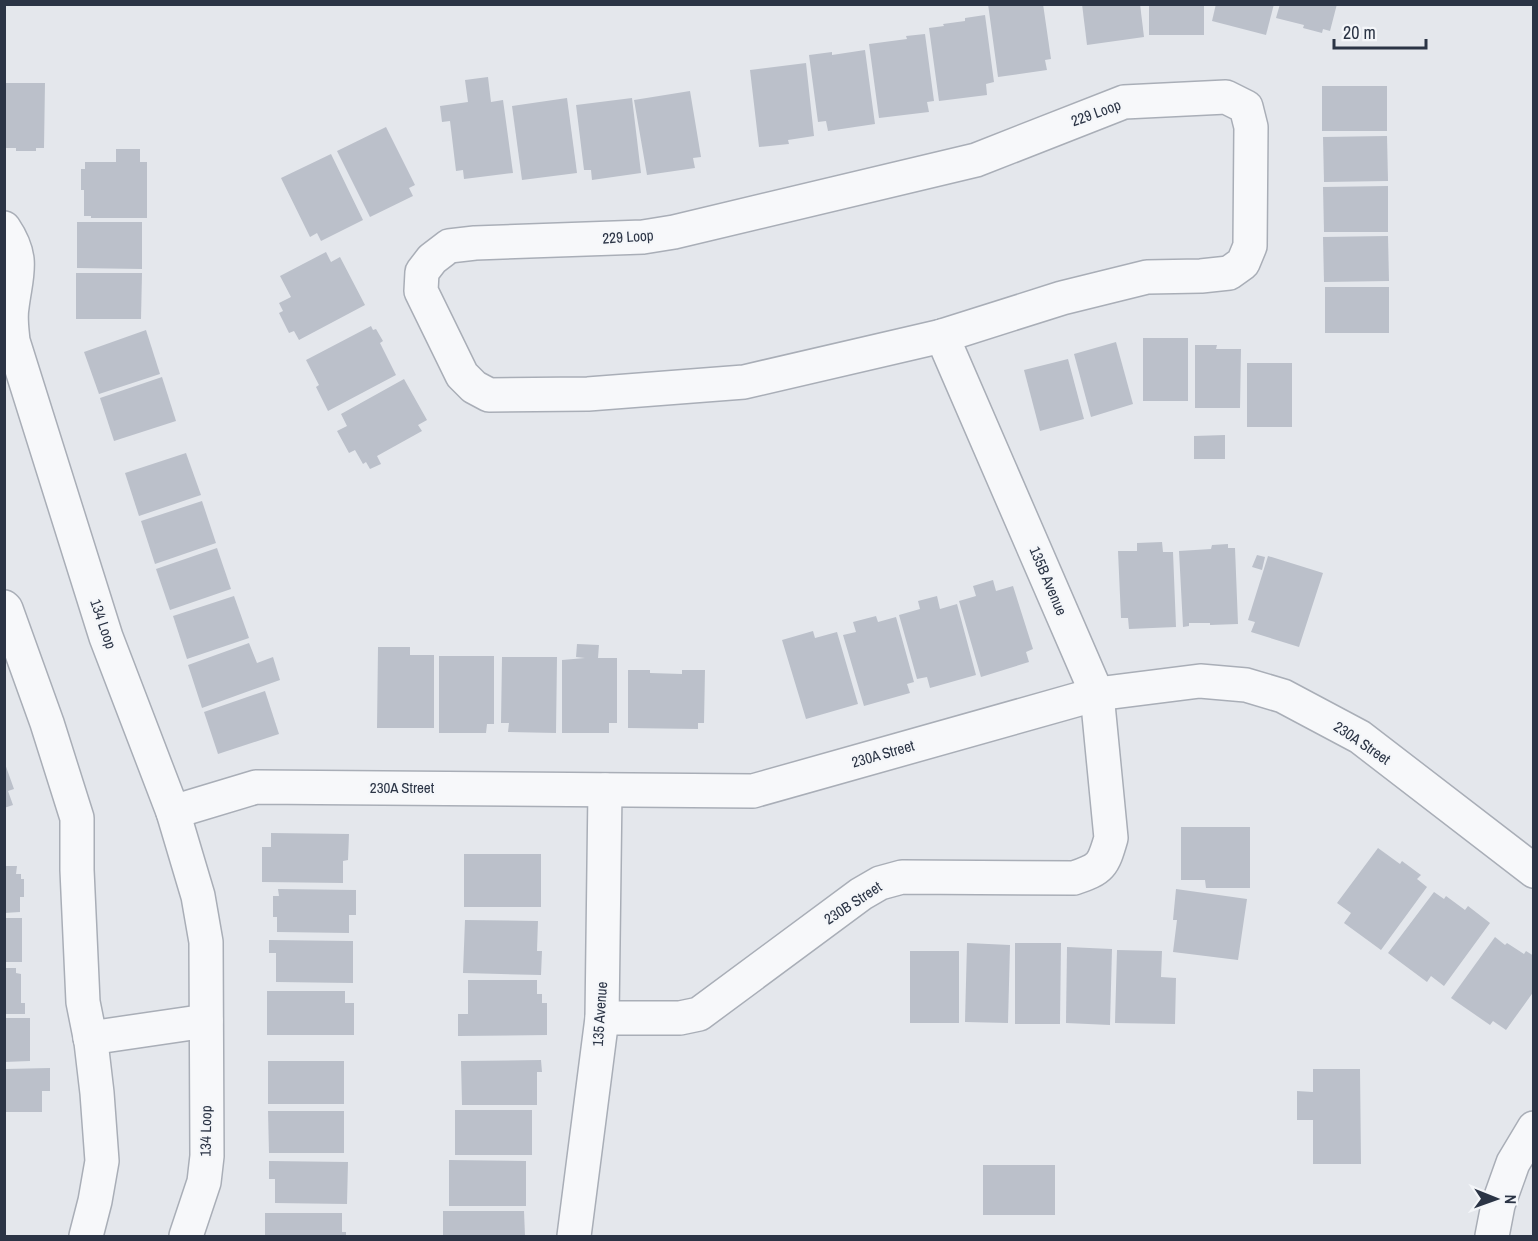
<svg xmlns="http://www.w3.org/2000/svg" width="1538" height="1241" viewBox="0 0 1538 1241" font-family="'Archivo Narrow',sans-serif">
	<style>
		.building { fill: #bbc0ca }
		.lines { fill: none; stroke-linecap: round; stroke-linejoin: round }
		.minor-casing { stroke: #a9aeb7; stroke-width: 36 }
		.minor { stroke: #f7f8fa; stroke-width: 33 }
		.labels { text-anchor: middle; stroke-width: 4.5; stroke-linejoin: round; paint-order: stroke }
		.street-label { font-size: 15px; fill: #2b3445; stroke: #f4f6f9 }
	</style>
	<rect width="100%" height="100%" fill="#e4e7ec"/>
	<g class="building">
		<polygon points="988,4 1043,4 1051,59 1045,60 1047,70 998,77"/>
		<polygon points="1082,4 1140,4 1144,37 1087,45"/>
		<rect x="1149" y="4" width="55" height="31"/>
		<polygon points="1216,4 1274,4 1266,35 1212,21"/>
		<polygon points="1280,4 1337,4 1330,31 1323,29 1322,33 1303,28 1304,25 1276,18"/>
		<polygon points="985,15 994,82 986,84 987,95 939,101 929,28 944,26 943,24 965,21 965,18"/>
		<polygon points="925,34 934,101 927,102 929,112 879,118 869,44 907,39 906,36"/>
		<polygon points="865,50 875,124 828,131 826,121 818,122 809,55 832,52 832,55"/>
		<polygon points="806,63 814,136 788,140 789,144 759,147 750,70"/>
		<polygon points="488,77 491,102 503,100 513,173 464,179 463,170 456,171 450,121 442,122 440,106 468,102 465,80"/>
		<polygon points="4,83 45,83 44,148 36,148 36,151 16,151 16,148 4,148"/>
		<rect x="1322" y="86" width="65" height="45"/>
		<polygon points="690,91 701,157 693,158 695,168 647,175 634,100"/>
		<polygon points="567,98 577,173 522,180 512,106"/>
		<polygon points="632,98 641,173 592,180 591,170 584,170 576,105"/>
		<polygon points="386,127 415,185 409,188 413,196 370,217 337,151"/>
		<polygon points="1387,136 1388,181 1324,182 1323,137"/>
		<polygon points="116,149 140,149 140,162 147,162 147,218 91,218 91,216 84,216 84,190 81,190 81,169 85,169 85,162 116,162"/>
		<polygon points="331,154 363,220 321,241 317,233 310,237 281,178"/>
		<polygon points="1388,186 1388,232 1324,232 1323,187"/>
		<polygon points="77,222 142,222 142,269 77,268"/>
		<polygon points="1388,236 1389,281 1324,282 1323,237"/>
		<polygon points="326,252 331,262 340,257 365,305 299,340 294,331 289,333 279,313 283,311 279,303 291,297 280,276"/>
		<polygon points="76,273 142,273 141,319 76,319"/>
		<rect x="1325" y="287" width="64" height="46"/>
		<polygon points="371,326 373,330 376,329 383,341 380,343 396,375 328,411 316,387 319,385 306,360"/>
		<polygon points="146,330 160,374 99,394 84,352"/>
		<rect x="1143" y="338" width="45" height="63"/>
		<polygon points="1116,342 1133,404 1091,417 1074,354"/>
		<polygon points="1195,345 1217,345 1216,349 1241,349 1240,408 1195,408"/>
		<polygon points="1068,359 1084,419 1040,431 1024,370"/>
		<rect x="1247" y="363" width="45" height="64"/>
		<polygon points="162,377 176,421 114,441 100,398"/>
		<polygon points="404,379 427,420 418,425 422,431 377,456 381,464 370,469 366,462 363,464 355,450 349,453 337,431 347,426 341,414"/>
		<polygon points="1225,435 1225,459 1194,459 1194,436"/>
		<polygon points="186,453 201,495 139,516 125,473"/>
		<polygon points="202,501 216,543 155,564 141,521"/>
		<polygon points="1162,542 1163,552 1173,552 1176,627 1129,629 1128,618 1121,618 1118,551 1137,551 1137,543"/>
		<polygon points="1228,544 1228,548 1235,548 1238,624 1210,625 1210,623 1189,623 1189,626 1183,627 1179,551 1211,549 1212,545"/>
		<polygon points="217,548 231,589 170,610 156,569"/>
		<polygon points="1257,555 1265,557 1262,570 1252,567"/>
		<polygon points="1268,556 1323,573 1299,647 1251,632 1255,622 1248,620"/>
		<polygon points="993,580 996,591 1013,586 1033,649 1026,652 1029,662 981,677 959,601 976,596 973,586"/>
		<polygon points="234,596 249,638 187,659 173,616"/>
		<polygon points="937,596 940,609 957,604 976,675 930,688 927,677 917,679 899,615 920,609 918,601"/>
		<polygon points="876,616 878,622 896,617 914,682 907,684 910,693 864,706 843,635 856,632 853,622"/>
		<polygon points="813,631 815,638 837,632 858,704 806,719 782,640"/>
		<polygon points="249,643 257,663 273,657 280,680 202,708 188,665"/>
		<polygon points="577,644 599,645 598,658 617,658 617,723 609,723 609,733 562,733 562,660 585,658 576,657"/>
		<polygon points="378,647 410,647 410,655 434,655 434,728 377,728"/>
		<polygon points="439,656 494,656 494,724 487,724 486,733 439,733"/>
		<polygon points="502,657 557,657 556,733 508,732 509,723 501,723"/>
		<polygon points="628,670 650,670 650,673 682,674 682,670 705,670 704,723 698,723 698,729 628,728"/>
		<polygon points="265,691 279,734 218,754 204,712"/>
		<polygon points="4,761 14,789 8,791 13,805 4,808"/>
		<polygon points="1181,827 1250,827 1250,888 1206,888 1205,880 1181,880"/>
		<polygon points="271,833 349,834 348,860 343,861 343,883 262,882 262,847 271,847"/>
		<polygon points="1378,848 1400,864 1402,861 1421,875 1417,879 1427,887 1381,950 1344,923 1351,913 1337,903"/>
		<rect x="464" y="854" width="77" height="53"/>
		<polygon points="4,866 17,866 16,874 21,874 21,879 24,879 24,897 20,897 20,912 4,913"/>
		<polygon points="278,889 356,890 356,915 349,915 349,933 277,932 277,917 273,917 273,896 279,896"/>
		<polygon points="1176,889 1247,899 1238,960 1173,952 1177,920 1173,920"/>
		<polygon points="1434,892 1444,899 1446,896 1465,910 1468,906 1490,923 1444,986 1431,976 1427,982 1388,953"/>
		<rect x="4" y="918" width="18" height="44"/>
		<polygon points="465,920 538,921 537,951 542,951 541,975 463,973"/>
		<polygon points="1495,937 1505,945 1507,943 1524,954 1526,951 1534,956 1534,991 1506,1030 1493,1021 1490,1025 1451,998"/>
		<polygon points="269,940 353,941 353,983 276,982 276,953 269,953"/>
		<polygon points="967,943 1010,945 1008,1023 965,1022"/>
		<polygon points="1015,943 1061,943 1060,1024 1015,1024"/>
		<polygon points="1067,947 1112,949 1110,1025 1066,1023"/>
		<polygon points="1117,950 1162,951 1161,977 1176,978 1175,1024 1115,1023"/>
		<rect x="910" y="951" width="49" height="72"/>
		<polygon points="4,968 16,968 16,973 21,974 21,1003 25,1003 25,1014 4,1014"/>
		<polygon points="468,980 537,980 537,994 542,994 542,1003 547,1003 547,1035 458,1036 458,1014 468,1014"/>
		<polygon points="267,991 345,991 345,1003 354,1003 354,1035 267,1035"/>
		<polygon points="4,1018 30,1018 30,1061 4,1062"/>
		<polygon points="541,1060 542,1072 537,1072 537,1105 462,1105 461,1061"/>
		<rect x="268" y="1061" width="76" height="43"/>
		<polygon points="50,1068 50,1091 42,1091 42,1112 5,1112 5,1069"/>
		<polygon points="1313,1069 1360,1069 1361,1164 1313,1164 1313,1120 1297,1120 1297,1091 1313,1092"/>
		<rect x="455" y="1110" width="77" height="45"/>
		<polygon points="268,1111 344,1111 344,1153 269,1153"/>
		<polygon points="449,1160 526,1161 526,1206 449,1206"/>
		<polygon points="269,1161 348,1162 347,1204 275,1203 275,1179 269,1179"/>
		<rect x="983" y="1165" width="72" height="50"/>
		<polygon points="443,1211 524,1211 525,1236 443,1236"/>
		<polygon points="265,1213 342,1213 342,1232 346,1232 346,1236 265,1236"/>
	</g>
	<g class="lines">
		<g class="minor-casing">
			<g id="minor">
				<polygon points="1226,97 1246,107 1251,127 1250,246 1243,263 1229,273 1201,276 1147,277 1062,298 942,336 744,382 588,394 489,395 474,387 462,375 421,291 422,272 432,259 449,246 475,243 643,237 674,232 976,160 1124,102"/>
				<path d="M4,228C25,259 16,274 12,307C10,318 12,330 13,341L106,637L173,812L198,896L206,942L207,1156L204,1182L186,1236"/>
				<polyline points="4,607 6,609 47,723 77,818 77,870 83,1002 91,1042 97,1093 102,1161 95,1201 86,1236"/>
				<polyline points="173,812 256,787 753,791 1097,694 1200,681 1246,685 1283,696 1360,737 1534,871"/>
				<path d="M602,1018H680L699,1014L861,894L880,883L902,877L1074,878C1101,869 1103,866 1111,838L1097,694L942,336"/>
				<polyline points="90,1038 206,1021"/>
				<polyline points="574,1236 602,1018 605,790"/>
				<polyline points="1492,1236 1498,1205 1513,1163 1534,1128"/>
			</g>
		</g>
		<use href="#minor" class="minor"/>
	</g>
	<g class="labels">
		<g class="street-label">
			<text transform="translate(1096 113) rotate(-20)" y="5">229 Loop</text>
			<text transform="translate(628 237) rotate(-4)" y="5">229 Loop</text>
			<text transform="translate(1048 581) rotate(67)" y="5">135B Avenue</text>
			<text transform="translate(103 624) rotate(71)" y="5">134 Loop</text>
			<text transform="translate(1362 743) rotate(34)" y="5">230A Street</text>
			<text transform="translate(883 754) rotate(-16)" y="5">230A Street</text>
			<text x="402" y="793">230A Street</text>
			<text transform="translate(853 903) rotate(-33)" y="5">230B Street</text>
			<text transform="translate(600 1014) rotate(-86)" y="5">135 Avenue</text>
			<text transform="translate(206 1131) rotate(-89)" y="5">134 Loop</text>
		</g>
	</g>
	<rect width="1538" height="1241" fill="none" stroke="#2b3445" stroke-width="12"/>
	<g transform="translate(1496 1199) rotate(91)" stroke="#f4f6f9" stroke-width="4.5" paint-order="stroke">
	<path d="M0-4.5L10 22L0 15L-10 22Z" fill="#2b3445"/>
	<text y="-9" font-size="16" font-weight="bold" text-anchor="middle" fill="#2b3445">N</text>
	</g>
	<path d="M1334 39v9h92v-9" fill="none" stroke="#2b3445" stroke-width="3"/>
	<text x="1343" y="39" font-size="18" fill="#2b3445" stroke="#f4f6f9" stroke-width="4.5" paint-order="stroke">20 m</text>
</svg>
